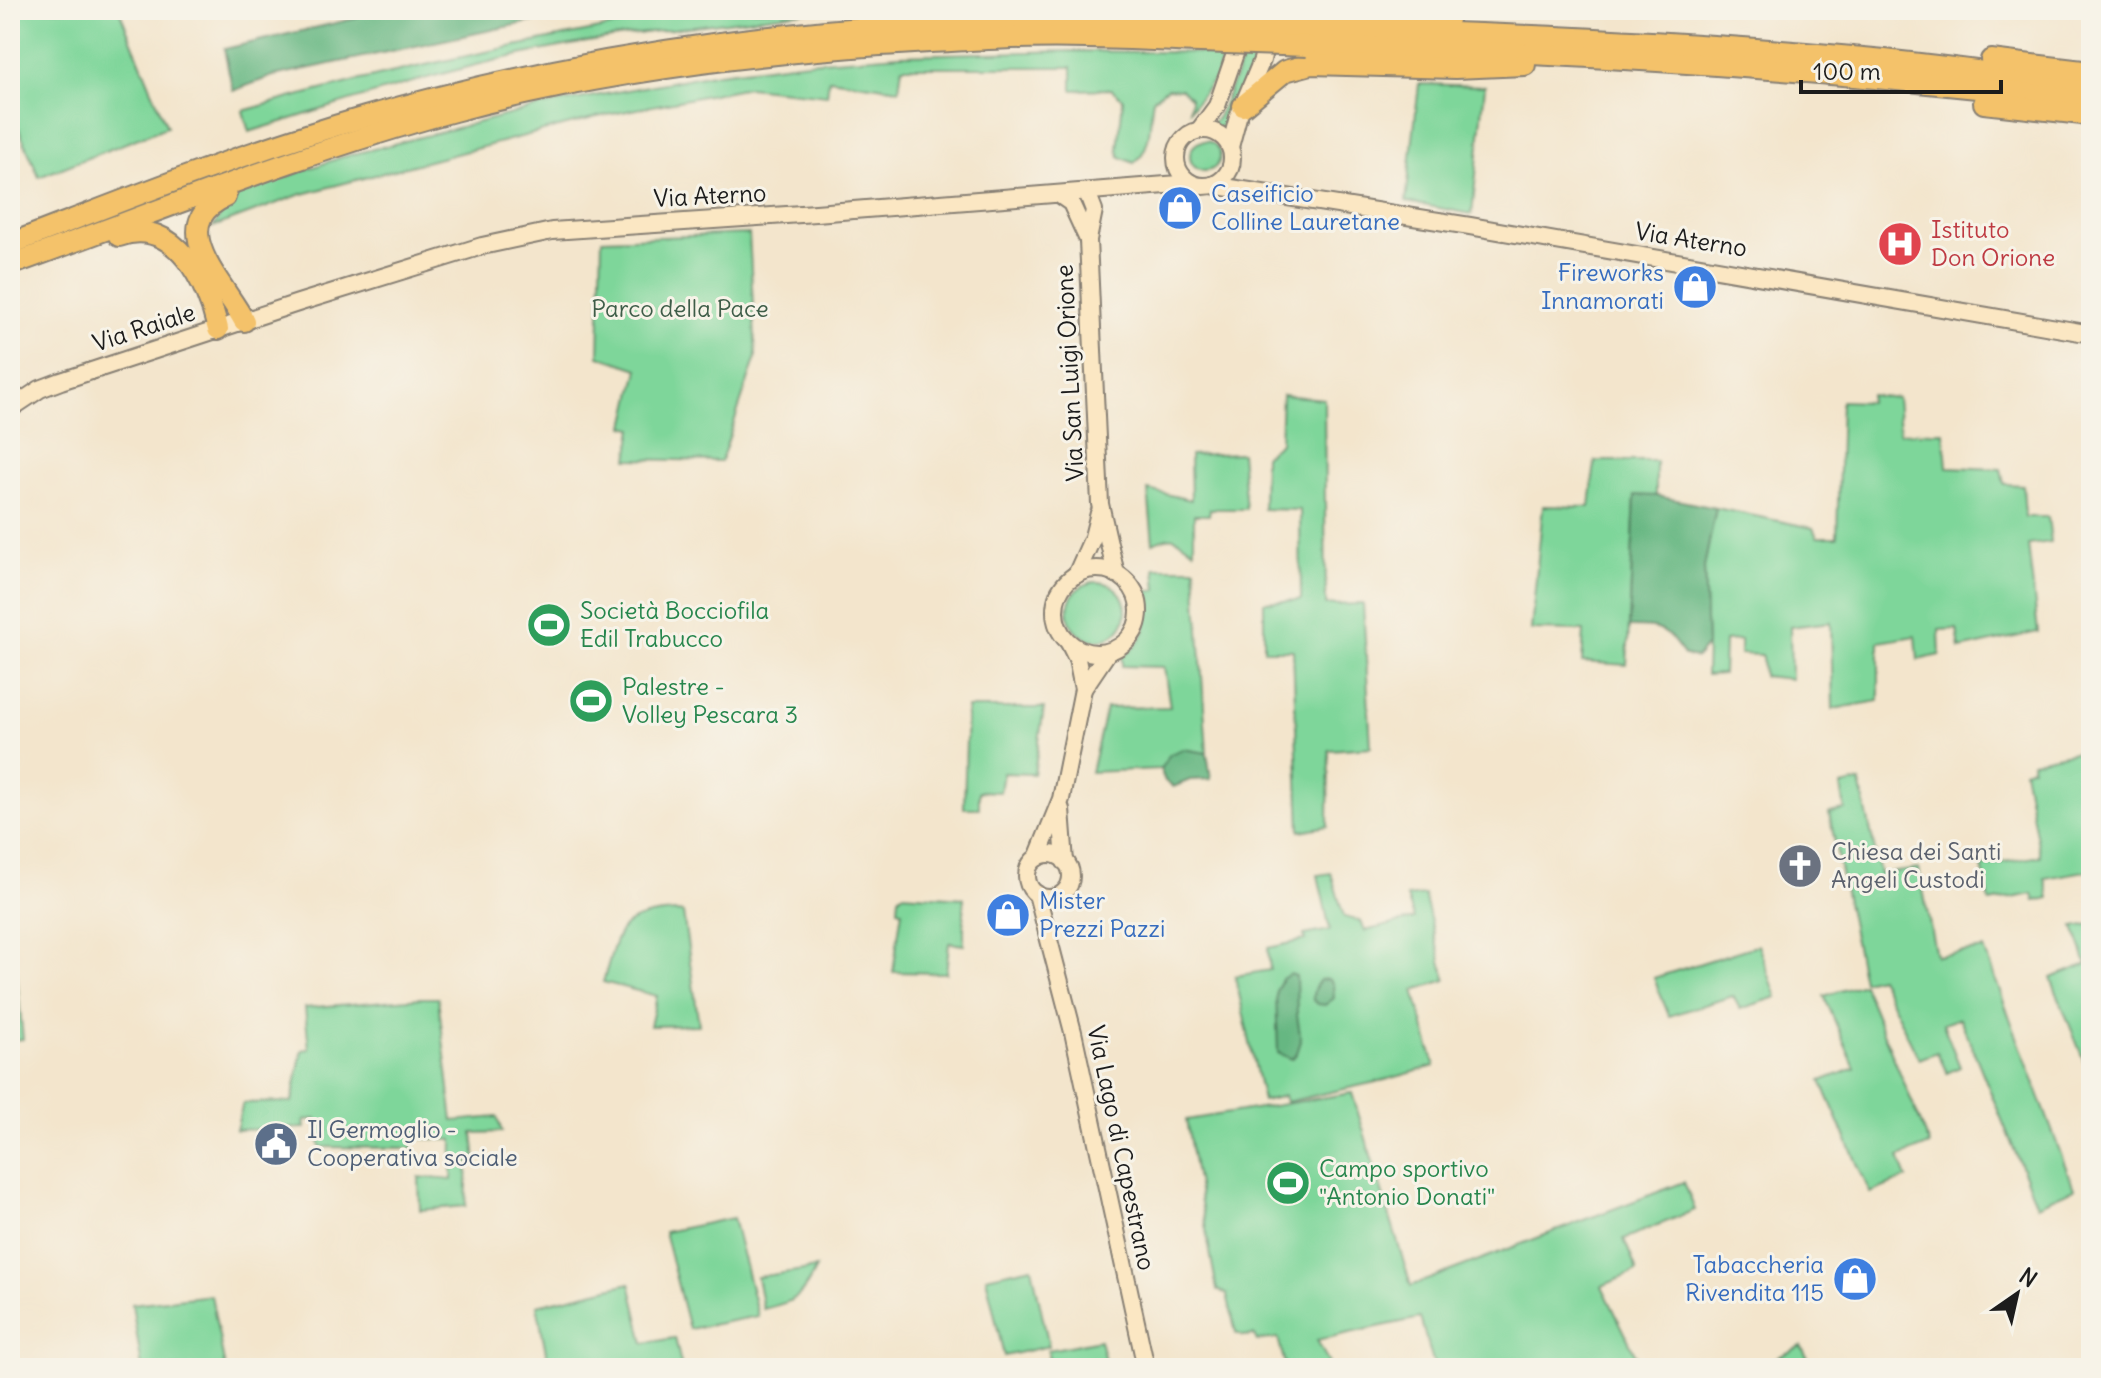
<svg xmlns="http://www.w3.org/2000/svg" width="2101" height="1378" viewBox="0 0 2101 1378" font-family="Delius,sans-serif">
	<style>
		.green { fill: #7ed69a; stroke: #4d795b; stroke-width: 2 }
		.forest { fill: #66b782; stroke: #416a4f; stroke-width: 2 }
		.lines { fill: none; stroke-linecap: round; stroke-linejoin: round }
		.secondary-casing { stroke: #888074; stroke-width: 20 }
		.highway-casing { stroke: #888074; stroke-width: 24 }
		.secondary { stroke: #fbe7c3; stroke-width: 16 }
		.highway { stroke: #f4c26a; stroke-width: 20 }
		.highway-bridge-casing { stroke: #888074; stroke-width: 24; stroke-linecap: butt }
		.highway-bridge { stroke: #f4c26a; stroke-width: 20 }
		.labels { text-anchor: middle; stroke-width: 6; stroke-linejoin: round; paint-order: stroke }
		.shop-label { font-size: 24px; fill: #366cbe; stroke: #f7f3e8; text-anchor: start }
		.street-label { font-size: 24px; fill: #1c1c1c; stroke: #f7f3e8 }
		.health-label { font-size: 24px; fill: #be3a42; stroke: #f7f3e8; text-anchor: start }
		.park-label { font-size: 24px; fill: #3e5d48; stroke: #f7f3e8 }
		.leisure-label { font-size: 24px; fill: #27864d; stroke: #f7f3e8; text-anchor: start }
		.worship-label { font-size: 24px; fill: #5b616d; stroke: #f7f3e8; text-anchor: start }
		.service-label { font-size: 24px; fill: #4e5e75; stroke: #f7f3e8; text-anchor: start }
	</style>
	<rect width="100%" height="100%" fill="#f7f3e8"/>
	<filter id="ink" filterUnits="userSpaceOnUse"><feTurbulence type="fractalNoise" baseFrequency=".0125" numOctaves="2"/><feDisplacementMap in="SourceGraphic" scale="16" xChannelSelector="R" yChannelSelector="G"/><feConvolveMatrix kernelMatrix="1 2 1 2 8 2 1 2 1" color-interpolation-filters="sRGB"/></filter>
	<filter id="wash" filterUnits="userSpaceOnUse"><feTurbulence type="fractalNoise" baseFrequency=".006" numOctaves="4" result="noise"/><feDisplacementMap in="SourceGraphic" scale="32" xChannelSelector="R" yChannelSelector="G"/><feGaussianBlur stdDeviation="1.8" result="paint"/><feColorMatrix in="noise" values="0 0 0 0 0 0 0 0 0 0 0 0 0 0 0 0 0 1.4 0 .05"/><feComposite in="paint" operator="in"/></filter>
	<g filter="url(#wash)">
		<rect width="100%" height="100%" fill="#f3e5cc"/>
		<g class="green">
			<polygon points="10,10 119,10 167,127 39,177 10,108"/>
			<path d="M696,10H819C722,23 625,33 530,53C435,72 342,104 249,132L243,111C392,68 544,40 696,10Z"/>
			<polygon points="1247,49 1257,49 1250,76 1224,131 1211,124 1218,117"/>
			<path d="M1075,51L1225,53L1216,77L1190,110L1191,98L1181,89L1167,88L1153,99C1148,123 1154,146 1134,163L1120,157L1118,150L1123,99L1111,89L1072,90V67H902L899,89L829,79L827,95L748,87L597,117L299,195L213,227L234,195L342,157L547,105L718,73L808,62L899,55Z"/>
			<polygon points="1419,84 1485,86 1472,214 1406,202"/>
			<circle cx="1205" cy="156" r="15"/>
			<polygon points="749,234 756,357 721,461 628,459 633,428 625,426 638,369 599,356 602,239"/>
			<polygon points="1282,395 1324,399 1326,605 1363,604 1371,747 1329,750 1328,826 1300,831 1293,650 1264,650 1264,602 1301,600 1300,510 1263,509 1264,456 1280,443"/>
			<polygon points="1870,395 1897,398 1900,433 1944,432 1947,467 2001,469 2004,484 2023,485 2025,517 2048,517 2051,542 2028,545 2038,632 1960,649 1957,629 1939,630 1940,655 1918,660 1916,636 1879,642 1879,701 1833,709 1831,622 1790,627 1791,679 1763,676 1762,655 1740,654 1740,640 1724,641 1723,674 1706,675 1707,645 1704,567 1716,508 1813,528 1817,537 1837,537 1841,401 1869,402"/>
			<path d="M1241,453L1246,509H1210L1209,515H1194V551C1176,537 1174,533 1153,543L1148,490L1191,500L1190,455Z"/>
			<polygon points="1595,461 1656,461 1656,496 1635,496 1627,665 1582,662 1584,631 1531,630 1543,506 1590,507"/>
			<path d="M1155,568H1195L1207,753L1183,749L1160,769L1091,772L1106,708L1170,707L1164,667L1122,666V657C1146,642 1151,618 1145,592L1157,590Z"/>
			<circle cx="1097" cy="611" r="29"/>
			<polygon points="967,708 1044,708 1034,774 1003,773 1000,792 979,791 979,808 964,808"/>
			<polygon points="2079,751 2091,811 2091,870 2045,878 2049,898 2035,901 2033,894 1990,902 1982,866 2040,856 2024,770 2032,767 2032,761"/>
			<polygon points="1860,782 1880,874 1919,869 1936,956 1984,949 2074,1189 2037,1205 1960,1018 1943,1024 1960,1067 1947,1073 1937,1052 1919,1059 1879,977 1863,981 1829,813 1845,810 1841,786"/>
			<polygon points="1331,873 1344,917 1361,921 1365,931 1414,919 1407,897 1424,895 1446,980 1414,990 1435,1066 1385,1080 1286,1102 1284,1096 1263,1101 1235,976 1270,970 1268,948 1305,940 1304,935 1330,930 1318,875"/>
			<polygon points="902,894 964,898 964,945 949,943 946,973 893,972 902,910 898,909 899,897"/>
			<path d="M676,912L683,913L699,1025L650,1026L657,996L603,982C619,930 615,916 676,912Z"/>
			<polygon points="2091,924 2091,1079 2051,978 2087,964 2074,927"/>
			<polygon points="1758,945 1777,997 1740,1009 1733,996 1669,1016 1654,978"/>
			<polygon points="10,958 15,958 23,1039 10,1040"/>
			<polygon points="1863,984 1930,1145 1899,1157 1907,1178 1870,1193 1821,1081 1855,1068 1824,996"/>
			<polygon points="421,998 438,998 453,1121 497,1117 502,1132 473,1133 476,1161 468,1161 466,1206 420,1210 419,1177 452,1180 453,1140 413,1138 413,1148 320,1147 316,1119 304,1120 305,1128 236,1130 243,1103 292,1102 302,1050 309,1049 305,1008"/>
			<polygon points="1352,1093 1411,1286 1684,1182 1695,1210 1624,1239 1637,1271 1602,1286 1642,1368 1435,1368 1420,1318 1317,1340 1331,1368 1286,1368 1278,1338 1257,1341 1254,1335 1243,1336 1236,1333 1227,1294 1217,1290 1186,1120"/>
			<polygon points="733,1218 758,1316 689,1329 664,1232"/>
			<polygon points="1032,1267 1049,1346 1004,1356 986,1277"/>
			<path d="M816,1268C800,1300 797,1300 763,1309L757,1277Z"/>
			<polygon points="630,1283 644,1343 675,1338 682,1368 549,1368 537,1305"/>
			<polygon points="211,1295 225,1368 142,1368 132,1304"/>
			<polygon points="1100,1340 1107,1368 1049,1368 1048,1350"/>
			<polygon points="1801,1346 1813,1368 1766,1368 1764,1364"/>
		</g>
		<g class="forest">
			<polygon points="357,10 587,10 273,76 233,91 224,49 357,18"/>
			<path d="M1635,495L1657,496L1716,508L1704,567L1707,645L1696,658L1685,656C1665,629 1664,627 1629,627Z"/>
			<polygon points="1183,749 1207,753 1211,779 1190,780 1173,787 1165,781 1160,769 1170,754"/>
			<polygon points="1290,974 1296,976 1297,1015 1301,1041 1297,1053 1292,1059 1278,1053 1276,991 1282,979"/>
			<path d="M1328,979L1333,984L1334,998L1325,1005L1318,1004L1313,1000C1312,992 1315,986 1320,980Z"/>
		</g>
	</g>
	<g filter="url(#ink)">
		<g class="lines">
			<g class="secondary-casing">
				<g id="secondary">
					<polyline points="1200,129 1217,106 1250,10"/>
					<circle cx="1204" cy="158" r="28"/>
					<polyline points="1230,147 1238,117 1262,60 1273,10"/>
					<polyline points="1212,185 1470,226 2091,334"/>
					<polyline points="1087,192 1094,210 1088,240 1100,504 1116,574"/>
					<polyline points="1058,194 1071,203 1088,240"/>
					<polyline points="10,409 40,389 61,381 298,303 482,246 552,231 816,213 1191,183"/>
					<circle cx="1097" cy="611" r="42"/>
					<polyline points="1076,575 1093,537 1099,513"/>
					<polyline points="1083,689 1108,652"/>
					<polyline points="1061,809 1065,862"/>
					<circle cx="1049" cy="876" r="22"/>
					<polyline points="1037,858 1061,799 1083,689 1077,659 1069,643"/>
					<polyline points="1037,894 1073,1032 1146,1368"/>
				</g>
			</g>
			<g class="highway-casing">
				<g id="highway">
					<polyline points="1355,10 1448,20"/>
					<path d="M1310,29C1498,33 1686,41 1874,59C1946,66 2019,77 2091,86"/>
					<path d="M1307,46C1569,52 1831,69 2091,101"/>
					<polyline points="1991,60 2091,72"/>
					<polyline points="1984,103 2091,115"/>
					<polyline points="1243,106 1285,71 1311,64 1455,68 1525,65"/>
					<path d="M227,190L225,197C162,226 227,286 244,321"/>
					<path d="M119,236C176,215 208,285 218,329"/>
					<path d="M10,244C127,199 244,152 365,117C596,51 839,19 1078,19C1129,19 1179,23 1229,25"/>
					<path d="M10,265C157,212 303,152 454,111C593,74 737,55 880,45C949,41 1018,36 1087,38C1133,38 1179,42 1225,43"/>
				</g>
			</g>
			<use href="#secondary" class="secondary"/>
			<use href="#highway" class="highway"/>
			<g class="highway-bridge-casing">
				<g id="highway-bridge">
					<polyline points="1229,25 1310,29"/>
					<polyline points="1225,43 1307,46"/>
				</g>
			</g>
			<use href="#highway-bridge" class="highway-bridge"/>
		</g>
	</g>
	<defs>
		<g id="shop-disc" transform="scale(2.3)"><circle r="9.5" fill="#3f7fe0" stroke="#f7f3e8"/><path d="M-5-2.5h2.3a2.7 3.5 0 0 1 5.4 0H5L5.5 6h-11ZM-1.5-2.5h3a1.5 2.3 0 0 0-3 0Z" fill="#fff"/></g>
		<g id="hospital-disc" transform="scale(2.3)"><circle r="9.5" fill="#e0444e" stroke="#f7f3e8"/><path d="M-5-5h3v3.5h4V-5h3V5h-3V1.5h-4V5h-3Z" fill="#fff"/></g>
		<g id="stadium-disc" transform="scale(2.3)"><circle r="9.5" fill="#2e9e5b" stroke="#f7f3e8"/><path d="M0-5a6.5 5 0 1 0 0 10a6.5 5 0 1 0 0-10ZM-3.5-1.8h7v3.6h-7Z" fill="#fff"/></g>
		<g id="church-disc" transform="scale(2.3)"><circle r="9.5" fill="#6b7280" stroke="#f7f3e8"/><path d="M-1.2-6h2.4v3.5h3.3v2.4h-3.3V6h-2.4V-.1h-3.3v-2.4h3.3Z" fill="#fff"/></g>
		<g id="civic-disc" transform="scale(2.3)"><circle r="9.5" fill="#5c6f8a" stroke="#f7f3e8"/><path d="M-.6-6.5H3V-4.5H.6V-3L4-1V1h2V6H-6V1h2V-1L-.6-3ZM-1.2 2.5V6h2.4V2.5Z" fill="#fff"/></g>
	</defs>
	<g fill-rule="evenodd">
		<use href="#shop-disc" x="1180" y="208"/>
		<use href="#hospital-disc" x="1900" y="244"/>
		<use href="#shop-disc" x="1695" y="287"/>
		<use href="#stadium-disc" x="549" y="625"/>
		<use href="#stadium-disc" x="591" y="701"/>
		<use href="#church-disc" x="1800" y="866"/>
		<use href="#shop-disc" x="1008" y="915"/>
		<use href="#civic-disc" x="276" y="1144"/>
		<use href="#stadium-disc" x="1288" y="1183"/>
		<use href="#shop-disc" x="1855" y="1279"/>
	</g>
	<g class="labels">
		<g class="shop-label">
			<text x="1211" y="202">Caseificio<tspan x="1211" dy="28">Colline Lauretane</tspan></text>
			<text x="1664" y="281" text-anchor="end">Fireworks<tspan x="1664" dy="28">Innamorati</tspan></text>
			<text x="1039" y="909">Mister<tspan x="1039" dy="28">Prezzi Pazzi</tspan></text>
			<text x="1824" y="1273" text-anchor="end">Tabaccheria<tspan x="1824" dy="28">Rivendita 115</tspan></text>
		</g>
		<g class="street-label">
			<text transform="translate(710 196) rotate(-3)" y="8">Via Aterno</text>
			<text transform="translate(1691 240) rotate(9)" y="8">Via Aterno</text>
			<text transform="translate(144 328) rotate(-18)" y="8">Via Raiale</text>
			<text transform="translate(1070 373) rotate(-93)" y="8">Via San Luigi Orione</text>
			<text transform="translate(1121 1148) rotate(78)" y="8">Via Lago di Capestrano</text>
		</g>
		<g class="health-label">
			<text x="1931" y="238">Istituto<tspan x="1931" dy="28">Don Orione</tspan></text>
		</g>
		<g class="park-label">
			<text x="680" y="317">Parco della Pace</text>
		</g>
		<g class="leisure-label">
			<text x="580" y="619">Società Bocciofila<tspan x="580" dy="28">Edil Trabucco</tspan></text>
			<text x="622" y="695">Palestre -<tspan x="622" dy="28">Volley Pescara 3</tspan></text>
			<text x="1319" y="1177">Campo sportivo<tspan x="1319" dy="28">"Antonio Donati"</tspan></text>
		</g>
		<g class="worship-label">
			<text x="1831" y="860">Chiesa dei Santi<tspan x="1831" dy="28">Angeli Custodi</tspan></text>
		</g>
		<g class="service-label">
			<text x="307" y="1138">Il Germoglio -<tspan x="307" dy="28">Cooperativa sociale</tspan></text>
		</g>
	</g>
	<rect width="2101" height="1378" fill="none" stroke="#f7f3e8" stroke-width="40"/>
	<g transform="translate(2017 1294) rotate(34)" stroke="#f7f3e8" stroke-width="6" paint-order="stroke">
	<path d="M0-6L14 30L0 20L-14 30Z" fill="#1c1c1c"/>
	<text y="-12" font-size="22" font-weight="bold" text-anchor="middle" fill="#1c1c1c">N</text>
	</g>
	<path d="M1801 80v12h200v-12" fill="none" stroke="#1c1c1c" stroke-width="4"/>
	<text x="1813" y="80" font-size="24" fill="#1c1c1c" stroke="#f7f3e8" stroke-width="6" paint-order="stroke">100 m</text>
</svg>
